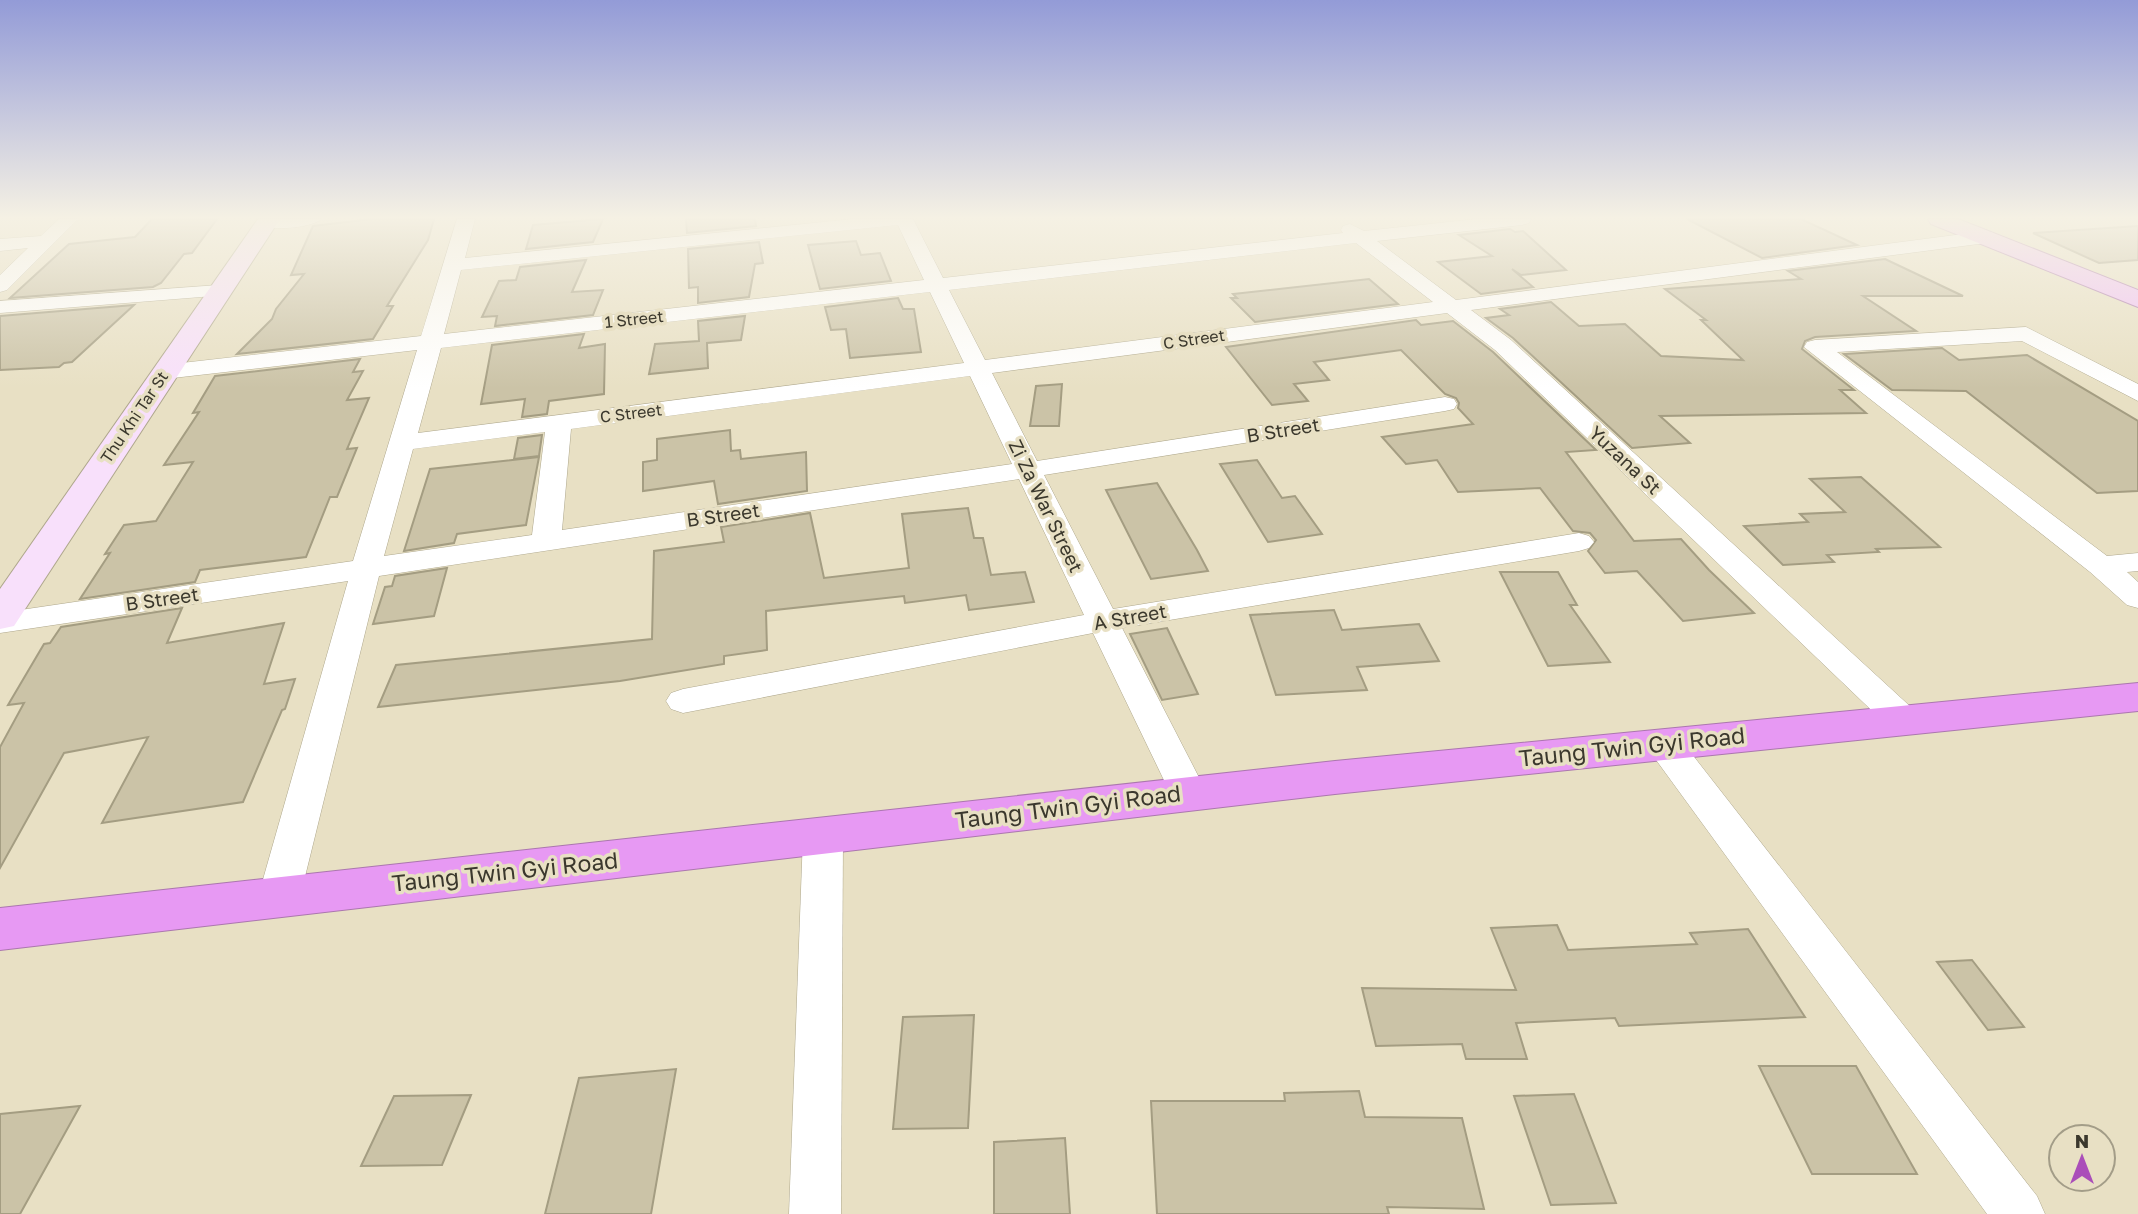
<svg xmlns="http://www.w3.org/2000/svg" width="2138" height="1214" viewBox="0 0 2138 1214" font-family="'Golos Text',sans-serif">
	<style>
		.building { fill: #cbc3a7; stroke: #a49d82; stroke-width: 2 }
		.lines { fill: none; stroke-linecap: round; stroke-linejoin: round }
		.street-casing { stroke: #aea78c; stroke-width: 1 }
		.secondary-casing { stroke: #aea78c; stroke-width: 2 }
		.primary-casing { stroke: #ab77ae; stroke-width: 2 }
		.highway-casing { stroke: #ab77ae; stroke-width: 2 }
		.street { fill: #fff; fill-rule: evenodd }
		.secondary { fill: #f8e0fb; fill-rule: evenodd }
		.primary { fill: #f1c2f8; fill-rule: evenodd }
		.highway { fill: #e799f3; fill-rule: evenodd }
		.labels { text-anchor: middle; stroke-width: 7; stroke-linejoin: round; paint-order: stroke }
		.far-street-label { font-size: 16px; fill: #3b382d; stroke: #e8e0c4 }
		.street-label { font-size: 19px; fill: #3b382d; stroke: #e8e0c4 }
		.near-street-label { font-size: 23px; fill: #3b382d; stroke: #e8e0c4 }
	</style>
	<rect width="100%" height="100%" fill="#e8e0c4"/>
	<g class="building">
		<polygon points="152,219 217,219 192,253 184,254 161,283 153,287 10,298 69,244 135,237"/>
		<polygon points="372,219 434,219 428,240 387,306 393,306 373,339 237,354 272,319 276,309 304,274 291,275 313,226"/>
		<polygon points="603,219 593,242 526,249 533,225"/>
		<polygon points="686,219 755,219 756,226 687,233"/>
		<polygon points="1687,219 1801,219 1857,245 1762,258"/>
		<polygon points="2138,226 2138,260 2099,263 2033,233"/>
		<polygon points="1510,229 1515,232 1523,231 1566,270 1521,275 1512,269 1533,287 1481,294 1438,262 1492,256 1459,235"/>
		<polygon points="856,241 861,255 880,253 891,281 820,289 808,245"/>
		<polygon points="759,242 763,263 755,264 749,297 698,303 698,287 689,288 688,249"/>
		<polygon points="1885,259 1963,296 1863,296 1916,331 1815,337 1805,341 1802,349 1854,390 1840,390 1866,413 1660,416 1690,443 1632,448 1513,338 1486,318 1509,315 1500,309 1551,302 1579,326 1625,324 1661,356 1743,360 1701,320 1706,320 1665,289 1801,279 1788,271"/>
		<polygon points="586,260 572,292 603,290 593,315 495,326 497,316 482,317 499,281 516,280 520,267"/>
		<polygon points="1369,279 1398,304 1255,322 1231,298 1237,298 1233,294"/>
		<polygon points="898,298 903,309 914,309 921,352 850,358 846,329 831,330 825,307"/>
		<polygon points="134,305 72,362 64,363 59,367 0,370 0,316"/>
		<polygon points="745,316 741,340 707,343 708,368 649,374 655,344 699,341 698,321"/>
		<polygon points="1416,320 1421,325 1453,321 1493,352 1596,450 1566,452 1634,541 1681,539 1709,570 1754,613 1683,621 1637,571 1605,573 1588,551 1596,540 1590,533 1573,531 1540,488 1458,492 1437,460 1406,464 1382,437 1473,424 1458,408 1459,403 1456,398 1445,394 1401,350 1314,362 1329,380 1294,384 1308,401 1272,405 1226,347"/>
		<polygon points="584,334 579,348 605,344 604,394 549,401 547,414 522,417 525,399 481,404 492,345"/>
		<polygon points="1942,348 1959,360 2027,355 2138,421 2138,491 2097,493 1966,391 1892,390 1844,354"/>
		<polygon points="360,359 353,372 363,371 347,400 369,398 347,449 357,448 337,497 330,497 306,557 200,570 195,582 80,599 110,553 105,554 124,525 156,521 193,462 164,465 199,412 193,413 215,376"/>
		<polygon points="1062,384 1059,426 1030,426 1036,386"/>
		<polygon points="730,430 731,451 740,450 741,459 806,452 807,491 718,504 714,481 643,491 643,462 657,460 657,439"/>
		<polygon points="542,435 539,456 514,459 518,438"/>
		<polygon points="539,457 526,525 457,534 454,543 404,551 430,469"/>
		<polygon points="1257,460 1282,498 1295,496 1322,534 1268,542 1220,464"/>
		<polygon points="1861,477 1940,547 1876,549 1879,552 1827,555 1834,562 1783,565 1744,526 1808,522 1800,514 1845,512 1810,479"/>
		<polygon points="1157,483 1197,550 1208,571 1151,579 1106,490"/>
		<polygon points="968,508 974,538 983,538 991,575 1025,572 1034,602 969,610 966,595 905,603 904,596 766,611 767,650 724,656 724,664 620,681 378,707 396,665 652,639 654,551 724,542 721,527 810,513 824,578 909,568 902,514"/>
		<polygon points="447,568 434,616 373,624 385,587 392,586 395,576"/>
		<polygon points="1500,572 1558,572 1577,605 1570,605 1610,662 1548,666"/>
		<polygon points="182,608 167,643 284,623 264,684 295,679 285,709 282,710 243,802 102,823 148,737 64,753 0,868 0,747 24,703 8,705 44,644 50,643 61,627"/>
		<polygon points="1334,610 1342,630 1419,624 1439,661 1357,667 1367,690 1276,695 1250,615"/>
		<polygon points="1167,628 1198,694 1162,700 1130,634"/>
		<polygon points="1557,925 1568,950 1697,944 1690,933 1748,929 1805,1017 1619,1026 1615,1018 1516,1023 1527,1059 1466,1059 1462,1044 1376,1046 1362,988 1516,990 1491,928"/>
		<polygon points="1972,960 2024,1027 1988,1030 1937,962"/>
		<polygon points="974,1015 968,1128 893,1129 903,1017"/>
		<polygon points="1759,1066 1856,1066 1917,1174 1812,1174"/>
		<polygon points="676,1069 651,1214 545,1214 579,1078"/>
		<polygon points="1359,1091 1365,1117 1462,1118 1484,1209 1387,1207 1389,1214 1157,1214 1151,1101 1285,1101 1284,1093"/>
		<polygon points="1574,1094 1616,1203 1551,1205 1514,1096"/>
		<polygon points="471,1095 442,1165 361,1166 394,1096"/>
		<polygon points="80,1106 20,1214 0,1214 0,1114"/>
		<polygon points="1065,1138 1070,1214 994,1214 994,1142"/>
	</g>
	<g class="lines">
		<g class="street-casing">
			<g id="street">
				<polygon points="59,219 78,219 7,290 0,292 0,275 28,248 0,251 0,239 41,236"/>
				<path d="M260,219H321C313,228 266,232 258,223Z"/>
				<path d="M457,219H475L465,258L853,219H913L943,278L1343,233L1341,230L1343,226L1350,224L1364,231L1477,219H1531L1529,223L1522,225L1377,241L1456,300L1986,231L1993,233L1996,237L1986,243L1471,310L1511,340L1913,709L1919,718L1913,727L1901,730L1889,727L1495,350L1447,313L992,373L1037,461L1445,397L1454,399L1457,404L1454,409L1445,411L1044,475L1113,609L1579,533L1589,536L1594,542L1589,548L1579,551L1122,628L1207,793L1201,803L1188,807L1175,803L1093,633L683,713L671,709L666,701L671,693L683,689L1084,615L1019,479L379,576L300,897L294,909L279,914L264,909L258,897L348,581L0,633V613L353,561L417,350L164,379L156,377L152,372L156,367L164,365L421,336ZM898,225L924,280L444,334L461,270ZM1356,243L1433,302L985,360L949,290ZM930,292L964,363L418,433L441,348ZM970,376L1012,464L562,530L571,429ZM545,432L532,535L384,556L413,449Z"/>
				<polygon points="219,285 226,287 229,291 226,295 0,313 0,301"/>
				<polygon points="2026,327 2138,384 2138,401 2022,341 1837,352 2107,556 2138,553 2138,571 2127,572 2138,582 2138,608 2127,605 2090,572 1804,347 1807,342 1815,340"/>
				<polygon points="1664,731 1677,735 2037,1196 2045,1214 1987,1214 1651,753 1646,744 1651,735"/>
				<polygon points="823,821 837,825 843,836 841,1214 789,1214 803,836 809,825"/>
			</g>
		</g>
		<g class="secondary-casing">
			<polygon id="secondary" points="258,219 280,219 14,626 0,629 0,589"/>
		</g>
		<g class="primary-casing">
			<polygon id="primary" points="1928,219 1958,219 2138,290 2138,307 1931,224"/>
		</g>
		<g class="highway-casing">
			<polygon id="highway" points="2138,683 2138,711 1335,794 0,950 0,908 1335,761"/>
		</g>
		<use href="#street" class="street"/>
		<use href="#secondary" class="secondary"/>
		<use href="#primary" class="primary"/>
		<use href="#highway" class="highway"/>
	</g>
	<linearGradient id="sky" x2="0" y2="1"><stop stop-color="#939bd7"/><stop offset="0.56" stop-color="#f5f1e4"/><stop offset="1" stop-color="#f5f1e4" stop-opacity="0"/></linearGradient>
	<rect width="2138" height="388" fill="url(#sky)"/>
	<g class="labels">
		<g class="far-street-label">
			<text transform="translate(634 319) rotate(-6)" y="6">1 Street</text>
			<text transform="translate(1194 339) rotate(-8)" y="6">C Street</text>
			<text transform="translate(631 413) rotate(-7)" y="6">C Street</text>
			<text transform="translate(134 417) rotate(-56)" y="6">Thu Khi Tar St</text>
		</g>
		<g class="street-label">
			<text transform="translate(1283 430) rotate(-9)" y="7">B Street</text>
			<text transform="translate(1625 460) rotate(43)" y="7">Yuzana St</text>
			<text transform="translate(1046 506) rotate(64)" y="7">Zi Za War Street</text>
			<text transform="translate(723 515) rotate(-8)" y="7">B Street</text>
			<text transform="translate(162 599) rotate(-8)" y="7">B Street</text>
			<text transform="translate(1130 617) rotate(-10)" y="7">A Street</text>
		</g>
		<g class="near-street-label">
			<text transform="translate(1632 747) rotate(-6)" y="8">Taung Twin Gyi Road</text>
			<text transform="translate(1068 807) rotate(-7)" y="8">Taung Twin Gyi Road</text>
			<text transform="translate(505 872) rotate(-6)" y="8">Taung Twin Gyi Road</text>
		</g>
	</g>
	<g transform="translate(2082 1158)"><circle r="33" fill="#e8e0c4" stroke="#a39d88" stroke-width="2"/>
	<path d="M0-5L12 26L0 18L-12 26Z" fill="#aa4eb9"/>
	<text y="-10" font-size="19" font-weight="bold" text-anchor="middle" fill="#3b382d">N</text>
	</g>
</svg>
